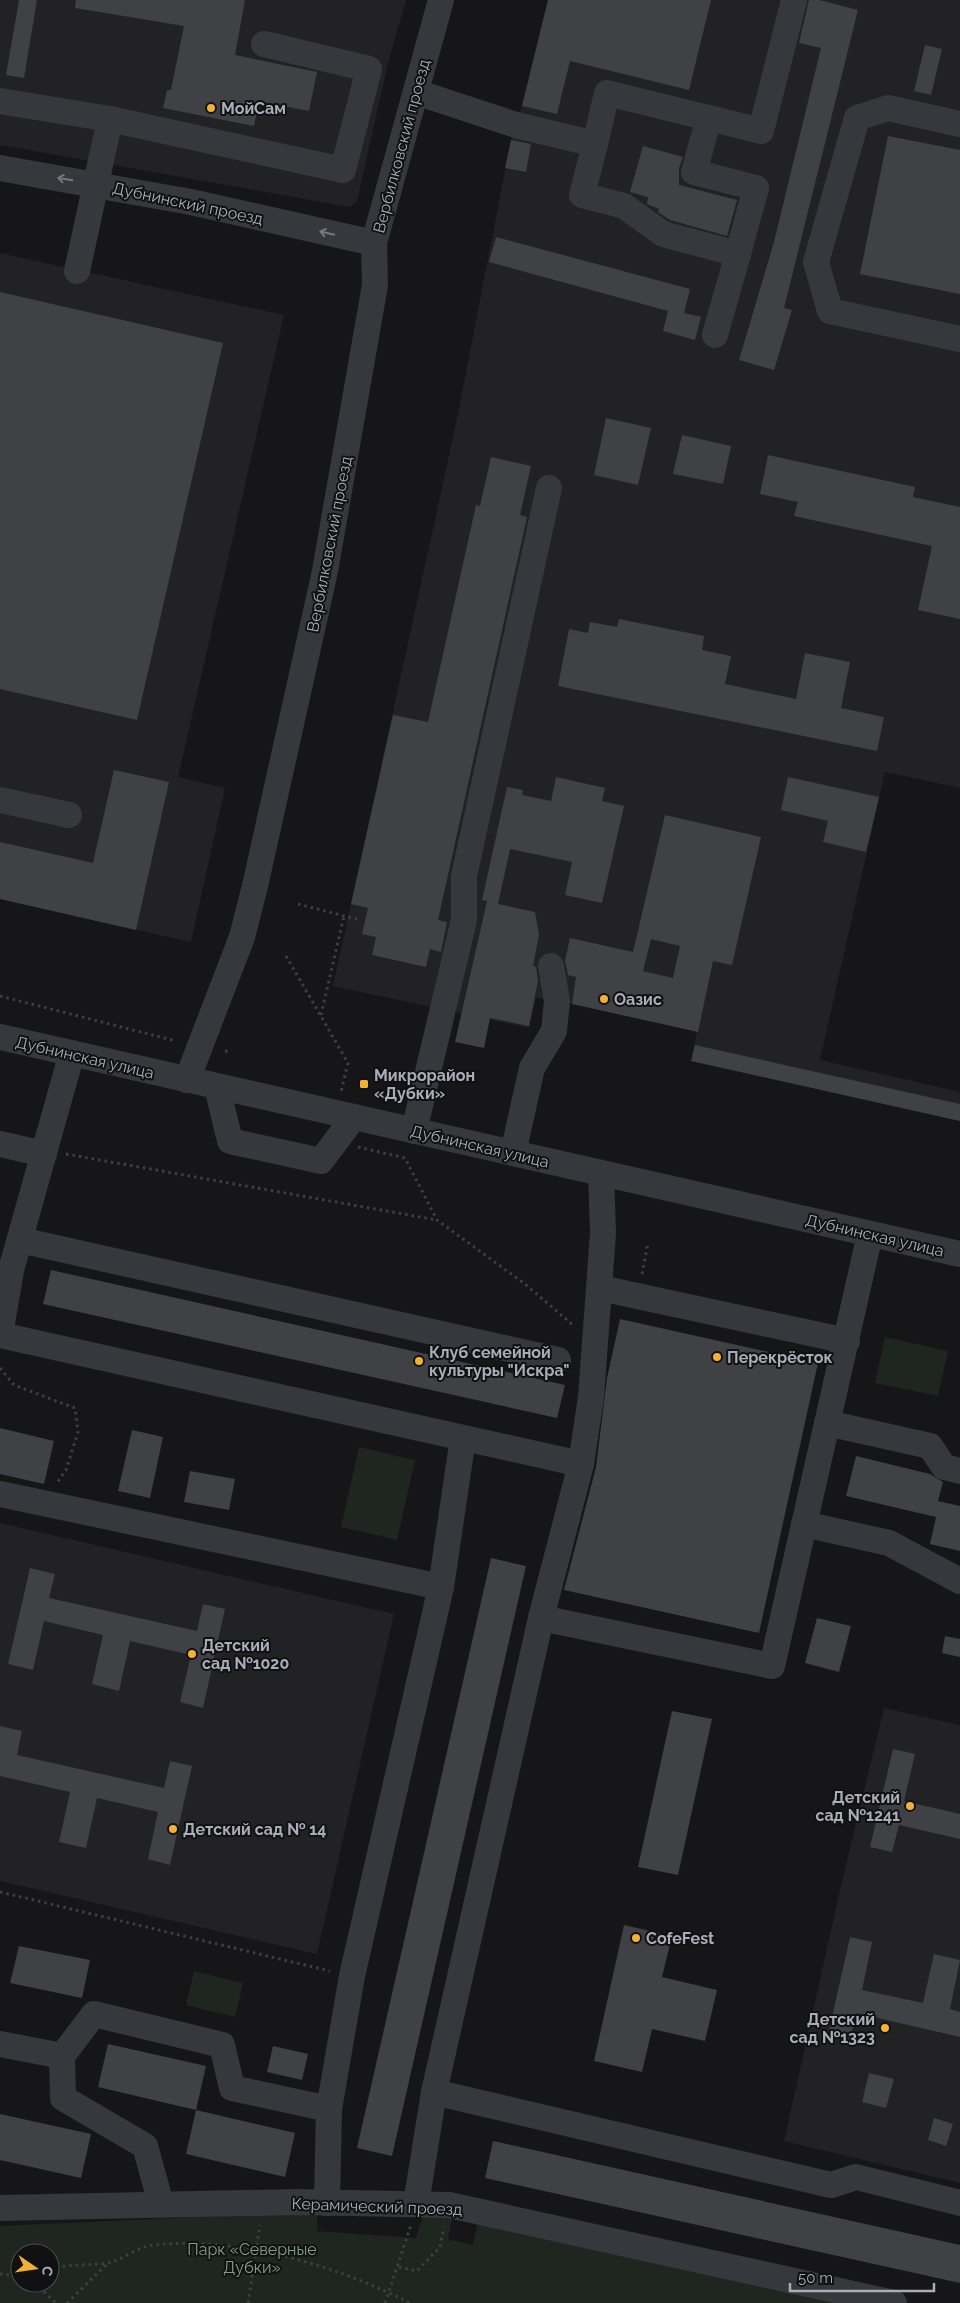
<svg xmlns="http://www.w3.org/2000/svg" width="960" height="2303" viewBox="0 0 960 2303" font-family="Raleway,sans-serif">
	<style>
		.built { fill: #222225 }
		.green { fill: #1e261f; fill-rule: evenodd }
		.building { fill: #404145; fill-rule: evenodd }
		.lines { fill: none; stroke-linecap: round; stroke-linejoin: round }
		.path { stroke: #3d3f44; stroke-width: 3; stroke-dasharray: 2.5 4; stroke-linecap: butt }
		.minor { stroke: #37383d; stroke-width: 26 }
		.oneway { stroke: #757881 }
		.poi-dot { fill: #f2b134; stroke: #111113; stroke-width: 2 }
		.labels { text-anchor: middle; stroke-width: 4; stroke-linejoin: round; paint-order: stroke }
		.poi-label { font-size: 16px; font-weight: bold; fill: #a8adb8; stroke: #111113; text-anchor: start }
		.street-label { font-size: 16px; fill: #a8adb8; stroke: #111113 }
		.park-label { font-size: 16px; fill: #7fa381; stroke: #111113 }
	</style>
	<rect width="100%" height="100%" fill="#161618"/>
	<g class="built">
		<polygon points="0,0 406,0 388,63 357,201 350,207 0,145"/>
		<polygon points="548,0 960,0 960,788 885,772 820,1060 960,1092 960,1121 691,1061 697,1031 570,1003 536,998 529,1028 333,986 457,419 511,140 522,106"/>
		<polygon points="0,253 284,315 178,777 225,788 191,942 0,899"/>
		<polygon points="0,1523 394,1614 317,1954 0,1881"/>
		<polygon points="884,1708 960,1725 960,2183 784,2141 841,1886"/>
	</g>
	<g class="green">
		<polygon points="885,1337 948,1351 938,1396 875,1383"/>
		<polygon points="359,1447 415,1460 397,1540 341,1527"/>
		<polygon points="194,1971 243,1983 235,2017 186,2005"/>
		<path d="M424,2212H453L448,2239L473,2245L479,2218L866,2303H0V2226L262,2214H317V2231L416,2238ZM20,2253H50V2283H20Z"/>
	</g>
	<g class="building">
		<polygon points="19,0 37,0 24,78 6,75"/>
		<polygon points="76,0 245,0 235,55 317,72 309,111 259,101 254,126 163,108 167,90 171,90 184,26 75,8"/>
		<polygon points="548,0 711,0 689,90 570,61 557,114 522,106"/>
		<polygon points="809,0 819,0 858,10 784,308 792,310 774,370 739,360 774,242 821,48 799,43"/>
		<polygon points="925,45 942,49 931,95 914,91"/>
		<polygon points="888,136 960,150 960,294 860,274"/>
		<polygon points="511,140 531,144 526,172 505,168"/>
		<polygon points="643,146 683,157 679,168 679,185 737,200 727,236 670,220 658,212 659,209 647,204 648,197 630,192"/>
		<polygon points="496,237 690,289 684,313 701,317 695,340 663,331 668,311 489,262"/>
		<polygon points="0,292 223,343 137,720 0,689"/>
		<polygon points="606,418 651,428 638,485 594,475"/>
		<polygon points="682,435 731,446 723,484 673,474"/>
		<polygon points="768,455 915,487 913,497 960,507 960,619 918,610 932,546 794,516 798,502 760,494"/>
		<polygon points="491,457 531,466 520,515 527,517 438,920 447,922 441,952 430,949 426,967 372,955 376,937 362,934 368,908 351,904 393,715 428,722 476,505 480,506"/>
		<polygon points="619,619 704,636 702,650 731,656 725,684 796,699 805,653 850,662 841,708 884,717 877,751 558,686 569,629 588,633 590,622 617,627"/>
		<polygon points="114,770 169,782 136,930 0,899 0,842 93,863"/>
		<polygon points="556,777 605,788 602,801 624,806 602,903 565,895 572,862 510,849 498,904 535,912 539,935 533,966 536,967 538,981 529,1026 490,1018 484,1048 455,1042 487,901 482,900 507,787 523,790 522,795 551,801"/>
		<polygon points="788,777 879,797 866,852 823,842 828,821 781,810"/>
		<path d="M665,815L761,837L732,965L713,961L698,1032L572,1004L576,977L568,975L565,961L570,938L633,952ZM651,939L680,946L673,978L643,971Z"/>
		<polygon points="695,1045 960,1104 960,1121 691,1061"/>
		<polygon points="51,1270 565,1385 557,1418 43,1304"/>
		<polygon points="620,1319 818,1363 759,1633 564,1590 596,1467 607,1378"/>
		<polygon points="0,1428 54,1441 44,1484 0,1474"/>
		<polygon points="132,1430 163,1437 150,1498 118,1491"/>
		<polygon points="856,1456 930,1474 943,1482 938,1501 960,1506 960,1551 930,1544 936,1517 846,1496"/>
		<polygon points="190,1471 235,1479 229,1510 184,1502"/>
		<polygon points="491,1558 526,1566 392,2156 357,2148"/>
		<polygon points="30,1568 55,1574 49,1598 197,1631 203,1604 225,1609 203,1708 180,1702 191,1655 130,1641 119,1691 92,1684 103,1635 44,1621 33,1670 8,1664"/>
		<polygon points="817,1618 851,1626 839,1672 805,1663"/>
		<polygon points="945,1636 960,1639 960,1657 942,1653"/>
		<polygon points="672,1711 712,1719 678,1875 638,1867"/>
		<polygon points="0,1726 22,1731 17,1755 164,1788 170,1761 192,1766 170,1865 148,1859 158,1812 97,1798 86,1848 59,1842 70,1792 0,1776"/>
		<polygon points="893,1749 915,1754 904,1801 960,1814 960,1839 899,1825 892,1852 870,1847"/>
		<polygon points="624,1925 672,1936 662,1977 717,1990 705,2041 652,2029 642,2072 594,2061"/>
		<polygon points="850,1937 872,1942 862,1990 923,2003 934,1954 960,1960 950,2009 960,2012 960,2037 856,2013 850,2040 828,2035"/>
		<polygon points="19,1946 90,1960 82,1998 10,1983"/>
		<polygon points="108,2044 206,2066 196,2110 98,2087"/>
		<polygon points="273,2046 308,2054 302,2080 267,2072"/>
		<polygon points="869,2073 894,2079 886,2108 862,2102"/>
		<polygon points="196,2110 295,2133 285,2177 186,2154"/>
		<polygon points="0,2114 91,2134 81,2178 0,2160"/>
		<polygon points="934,2118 953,2124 946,2146 928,2140"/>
		<polygon points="493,2141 960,2245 960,2283 485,2178"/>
	</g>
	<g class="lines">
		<g class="path">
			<polyline points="298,904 360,920"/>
			<polyline points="286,956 348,1063 341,1092"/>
			<polyline points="0,996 176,1041"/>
			<polyline points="321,1015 344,916"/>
			<polyline points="225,1051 231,1052"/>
			<polyline points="358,1147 405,1158 437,1220 525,1284 574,1326"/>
			<polyline points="66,1154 437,1220"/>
			<polyline points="642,1274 648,1243"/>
			<polyline points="0,1368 14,1385 75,1408 78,1432 66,1470 57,1483"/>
			<polyline points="0,1892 330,1971"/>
			<polyline points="399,2267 417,2271 440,2247 444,2227"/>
			<path d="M50,2269C71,2263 86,2266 107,2263C122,2261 136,2247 153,2245C237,2236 335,2265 410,2303"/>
			<polyline points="0,2274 20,2276"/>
			<polyline points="34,2283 56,2303"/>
			<polyline points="67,2303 107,2264"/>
			<polyline points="248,2303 260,2225"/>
			<polyline points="385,2303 411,2225"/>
		</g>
		<g class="minor">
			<polyline points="416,92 516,125 595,144 607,93 761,131 794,0"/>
			<polyline points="0,101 110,119 77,271"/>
			<polyline points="110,119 343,170 369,69 264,44"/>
			<polyline points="960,124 888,108 857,118 816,262 830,311 960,339"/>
			<polyline points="595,144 582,195 624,206 663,234 738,254 756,188 694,172 709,118"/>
			<polyline points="0,168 191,202 374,243"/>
			<polyline points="715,335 738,254"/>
			<polyline points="0,800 69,815"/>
			<polyline points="0,1037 960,1254"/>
			<polyline points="72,1053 11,1270 0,1335 581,1464"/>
			<polyline points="187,1080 242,937 255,886 325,571 375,285 374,243 441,0"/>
			<polyline points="217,1087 230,1141 321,1161 354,1117"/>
			<polyline points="414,1131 464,920 464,876 549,488"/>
			<polyline points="0,1144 44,1154"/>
			<polyline points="513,1153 532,1068 554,1031 557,1001 551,966"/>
			<polyline points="601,1173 603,1233 591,1397 581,1464 541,1618 772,1666 870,1234"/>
			<polyline points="20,1240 558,1360"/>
			<polyline points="600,1288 847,1341"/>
			<polyline points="827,1423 930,1446 944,1467 960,1471"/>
			<polyline points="0,1494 441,1587"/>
			<polyline points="804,1524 889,1543 960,1581"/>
			<polyline points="0,2044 62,2056 94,2014 222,2045 232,2088 329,2109"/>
			<polyline points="62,2056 63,2098 145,2146 161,2204"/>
			<polyline points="434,2092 831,2185 856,2177 960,2203"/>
			<polyline points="327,2203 329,2109 352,1976 441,1587 463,1438"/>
			<polyline points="416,2204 434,2092 541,1618"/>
			<polyline points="0,2208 299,2202 449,2205 894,2303"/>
		</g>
	</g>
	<defs><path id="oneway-shaft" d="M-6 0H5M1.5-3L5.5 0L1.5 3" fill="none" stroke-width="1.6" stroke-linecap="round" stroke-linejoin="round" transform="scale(1.25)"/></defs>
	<g class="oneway">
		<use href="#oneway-shaft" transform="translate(65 179) rotate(-170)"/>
		<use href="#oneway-shaft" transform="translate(327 233) rotate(-167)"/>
	</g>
	<g class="poi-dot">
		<circle cx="211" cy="108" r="5"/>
		<circle cx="604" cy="999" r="5"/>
		<rect x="359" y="1079" width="10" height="10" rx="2.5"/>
		<circle cx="717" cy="1357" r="5"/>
		<circle cx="419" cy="1361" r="5"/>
		<circle cx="192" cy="1654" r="5"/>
		<circle cx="910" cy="1806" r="5"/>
		<circle cx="173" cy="1829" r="5"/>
		<circle cx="636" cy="1938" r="5"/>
		<circle cx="885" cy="2028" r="5"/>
	</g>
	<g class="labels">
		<g class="poi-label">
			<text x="221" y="114">МойСам</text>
			<text x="614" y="1005">Оазис</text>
			<text x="374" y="1081">Микрорайон<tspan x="374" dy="18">«Дубки»</tspan></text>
			<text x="429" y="1358">Клуб семейной<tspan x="429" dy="18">культуры "Искра"</tspan></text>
			<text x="727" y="1363">Перекрёсток</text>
			<text x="202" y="1651">Детский<tspan x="202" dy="18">сад №1020</tspan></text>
			<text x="900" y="1803" text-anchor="end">Детский<tspan x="900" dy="18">сад №1241</tspan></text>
			<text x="183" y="1835">Детский сад № 14</text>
			<text x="646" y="1944">CofeFest</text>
			<text x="875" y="2025" text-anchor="end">Детский<tspan x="875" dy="18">сад №1323</tspan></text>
		</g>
		<g class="street-label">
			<text transform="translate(401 146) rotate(-75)" y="6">Вербилковский проезд</text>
			<text transform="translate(188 203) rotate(12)" y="6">Дубнинский проезд</text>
			<text transform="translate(329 544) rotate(-79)" y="6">Вербилковский проезд</text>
			<text transform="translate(85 1057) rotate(13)" y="6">Дубнинская улица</text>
			<text transform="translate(480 1146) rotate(13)" y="6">Дубнинская улица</text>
			<text transform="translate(875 1235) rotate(13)" y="6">Дубнинская улица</text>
			<text transform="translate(377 2206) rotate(2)" y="6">Керамический проезд</text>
		</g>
		<g class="park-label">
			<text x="252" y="2255">Парк «Северные<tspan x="252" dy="18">Дубки»</tspan></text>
		</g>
	</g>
	<g transform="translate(35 2268) rotate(103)"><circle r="24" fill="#111113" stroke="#4d4f55"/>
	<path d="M0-4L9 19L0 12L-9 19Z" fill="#f2b134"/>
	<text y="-8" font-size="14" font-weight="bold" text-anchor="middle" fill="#a8adb8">С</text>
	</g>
	<path d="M790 2283v8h144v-8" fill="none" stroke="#a8adb8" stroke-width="2.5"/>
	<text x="798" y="2283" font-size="15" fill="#a8adb8" stroke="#111113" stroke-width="4" paint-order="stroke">50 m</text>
</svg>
